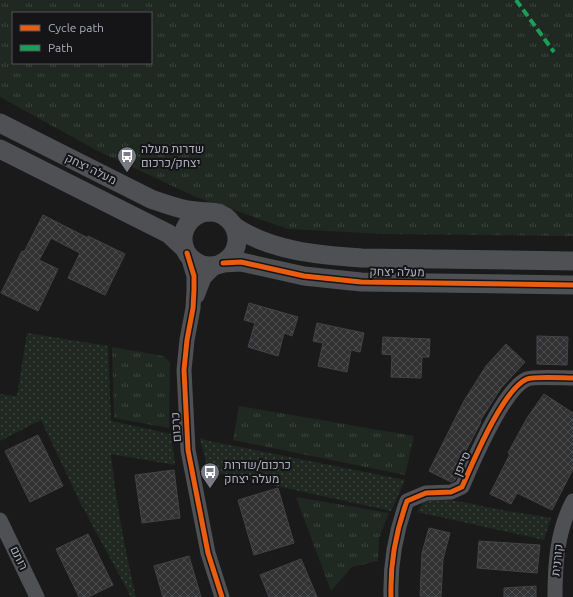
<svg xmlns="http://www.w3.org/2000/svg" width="573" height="597" viewBox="0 0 573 597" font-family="Ubuntu,Heebo,sans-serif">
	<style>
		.grass { fill: url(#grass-tufts); fill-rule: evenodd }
		.park { fill: url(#park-dots) }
		.building { fill: url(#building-cross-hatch); stroke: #434447 }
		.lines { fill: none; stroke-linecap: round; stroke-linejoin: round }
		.minor { stroke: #4e5054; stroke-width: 15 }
		.tertiary { stroke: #4e5054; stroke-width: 19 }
		.quiet { stroke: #1a9f57; stroke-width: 4; stroke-dasharray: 8 4; stroke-linecap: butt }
		.cycleway-casing { stroke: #151417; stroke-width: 8 }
		.cycleway { stroke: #e95d12; stroke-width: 5 }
		.labels { text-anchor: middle; stroke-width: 4; stroke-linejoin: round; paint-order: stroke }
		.poi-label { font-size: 12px; fill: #acafbc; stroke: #151417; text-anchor: start }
		.street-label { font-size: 12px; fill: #acafbc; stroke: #151417 }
	</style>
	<defs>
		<pattern id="grass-tufts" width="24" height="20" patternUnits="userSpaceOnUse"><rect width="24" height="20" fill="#202822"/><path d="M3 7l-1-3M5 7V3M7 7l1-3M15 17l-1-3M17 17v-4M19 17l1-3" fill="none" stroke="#3e4540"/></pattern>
		<pattern id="park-dots" width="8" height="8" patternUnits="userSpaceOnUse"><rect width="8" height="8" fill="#202822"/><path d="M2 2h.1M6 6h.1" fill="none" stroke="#3e4540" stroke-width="1.8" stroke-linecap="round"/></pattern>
		<pattern id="building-cross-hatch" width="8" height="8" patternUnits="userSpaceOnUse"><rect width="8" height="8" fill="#323233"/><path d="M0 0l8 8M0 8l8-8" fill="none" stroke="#4d4d4f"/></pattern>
	</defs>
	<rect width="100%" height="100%" fill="#1a1a1b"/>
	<g class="grass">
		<path d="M0,0H573V236L384,234L288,229L196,197L98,151L0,97ZM13,13H151V63H13Z"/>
		<polygon points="112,347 163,356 170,362 169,428 114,418"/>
		<polygon points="239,406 414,436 405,475 233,440"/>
		<polygon points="296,497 389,513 379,538 378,561 352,567 331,591"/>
	</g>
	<g class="park">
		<path d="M27,333L108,346L111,421L171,434L175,465L111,454C116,503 125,550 136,597H131L81,504L41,420L0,441V394L17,396Z"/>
		<polygon points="200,438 209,441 405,480 391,511 208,471"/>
		<path d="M425,499C452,498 476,505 502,510C518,513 535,515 551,518L544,540L417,512Z"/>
	</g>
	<g class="building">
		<polygon points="43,215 88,238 88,236 125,254 105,295 68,278 80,253 51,238 39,260 58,269 38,311 1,293 22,251 24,252"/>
		<polygon points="249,303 298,317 292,336 284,333 278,356 248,347 255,323 244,320"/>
		<polygon points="317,323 364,333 360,352 351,350 347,372 318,366 323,343 313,341"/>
		<polygon points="537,336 568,337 567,365 537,364"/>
		<polygon points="383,337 430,339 429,357 422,357 421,378 391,377 392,355 382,354"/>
		<polygon points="506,344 525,362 501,388 480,421 481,422 463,456 465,457 455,480 451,482 429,471 464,401 486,366"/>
		<polygon points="544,394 573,413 573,469 552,510 517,493 511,504 490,494 510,454 508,453 527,418"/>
		<polygon points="38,435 63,486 30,502 5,451"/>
		<polygon points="174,470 180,518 142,523 135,475"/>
		<polygon points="278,488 294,543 254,555 238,500"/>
		<polygon points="429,528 450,533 443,559 441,597 420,596 422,553"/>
		<polygon points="88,534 113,585 88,597 79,597 56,549"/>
		<polygon points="479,541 540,545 537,573 477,568"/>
		<polygon points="189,556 201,597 163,597 154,566"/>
		<polygon points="301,559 317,597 269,597 260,575"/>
		<polygon points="536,586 536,597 504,597 504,588"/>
	</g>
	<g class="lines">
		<g class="minor">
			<polyline points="187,253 194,276 194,290 193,308 187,340 184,370 188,450 208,553 222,597"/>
			<polyline points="197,296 204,278 217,265"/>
			<polyline points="0,520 37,597"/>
			<path d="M391,597C390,565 396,531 407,501L426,493L451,492L462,487C473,462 503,389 527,379C534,376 564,378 573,378"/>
			<path d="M555,597C555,564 557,531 573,501"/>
		</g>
		<g class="tertiary">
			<path d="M0,123L151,199C174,207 184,211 208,212"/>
			<polyline points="0,149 169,234 185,249"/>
			<circle cx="210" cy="239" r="27"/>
			<path d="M234,226C270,251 318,255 362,258L573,261"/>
			<polyline points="223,263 241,262 304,276 361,282 573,285"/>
		</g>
		<polyline class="quiet" points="516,0 554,52"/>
		<g class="cycleway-casing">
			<g id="cycleway">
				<polyline points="187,253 194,276 194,290 193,308 187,340 184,370 188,450 208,553 222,597"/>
				<polyline points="223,263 241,262 304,276 361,282 573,285"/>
				<path d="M391,597C390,565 396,531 407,501L426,493L451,492L462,487C473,462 503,389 527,379C534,376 564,378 573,378"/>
			</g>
		</g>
		<use href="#cycleway" class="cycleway"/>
	</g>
	<defs>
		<g id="bus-pin" transform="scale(1)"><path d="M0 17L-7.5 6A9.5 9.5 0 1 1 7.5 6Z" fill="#797b84" stroke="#151417"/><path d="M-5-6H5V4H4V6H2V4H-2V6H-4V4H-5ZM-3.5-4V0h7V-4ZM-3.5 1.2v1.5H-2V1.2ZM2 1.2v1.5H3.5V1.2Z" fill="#fff"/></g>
	</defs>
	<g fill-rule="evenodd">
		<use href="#bus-pin" x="127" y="156"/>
		<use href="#bus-pin" x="210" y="472"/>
	</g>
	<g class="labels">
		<g class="poi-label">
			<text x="141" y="153">שדרות מעלה<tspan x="141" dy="14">יצחק/כרכום</tspan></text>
			<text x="224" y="469">כרכום/שדרות<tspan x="224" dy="14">מעלה יצחק</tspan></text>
		</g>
		<g class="street-label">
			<text transform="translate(91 169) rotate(26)" y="4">מעלה יצחק</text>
			<text transform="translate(397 272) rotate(1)" y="4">מעלה יצחק</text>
			<text transform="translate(176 427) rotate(-94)" y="4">כרכום</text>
			<text transform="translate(462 464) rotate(-66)" y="4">סייפן</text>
			<text transform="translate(19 558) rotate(64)" y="4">רותם</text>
			<text transform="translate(557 560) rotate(-84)" y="4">קורנית</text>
		</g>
	</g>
	<rect x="12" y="12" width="140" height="52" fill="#151417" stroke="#515259"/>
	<rect x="20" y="25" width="20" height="6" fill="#e95d12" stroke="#515259"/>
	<text x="48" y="32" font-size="12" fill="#acafbc">Cycle path</text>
	<rect x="20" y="45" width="20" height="6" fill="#1a9f57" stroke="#515259"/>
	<text x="48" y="52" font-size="12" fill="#acafbc">Path</text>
</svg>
